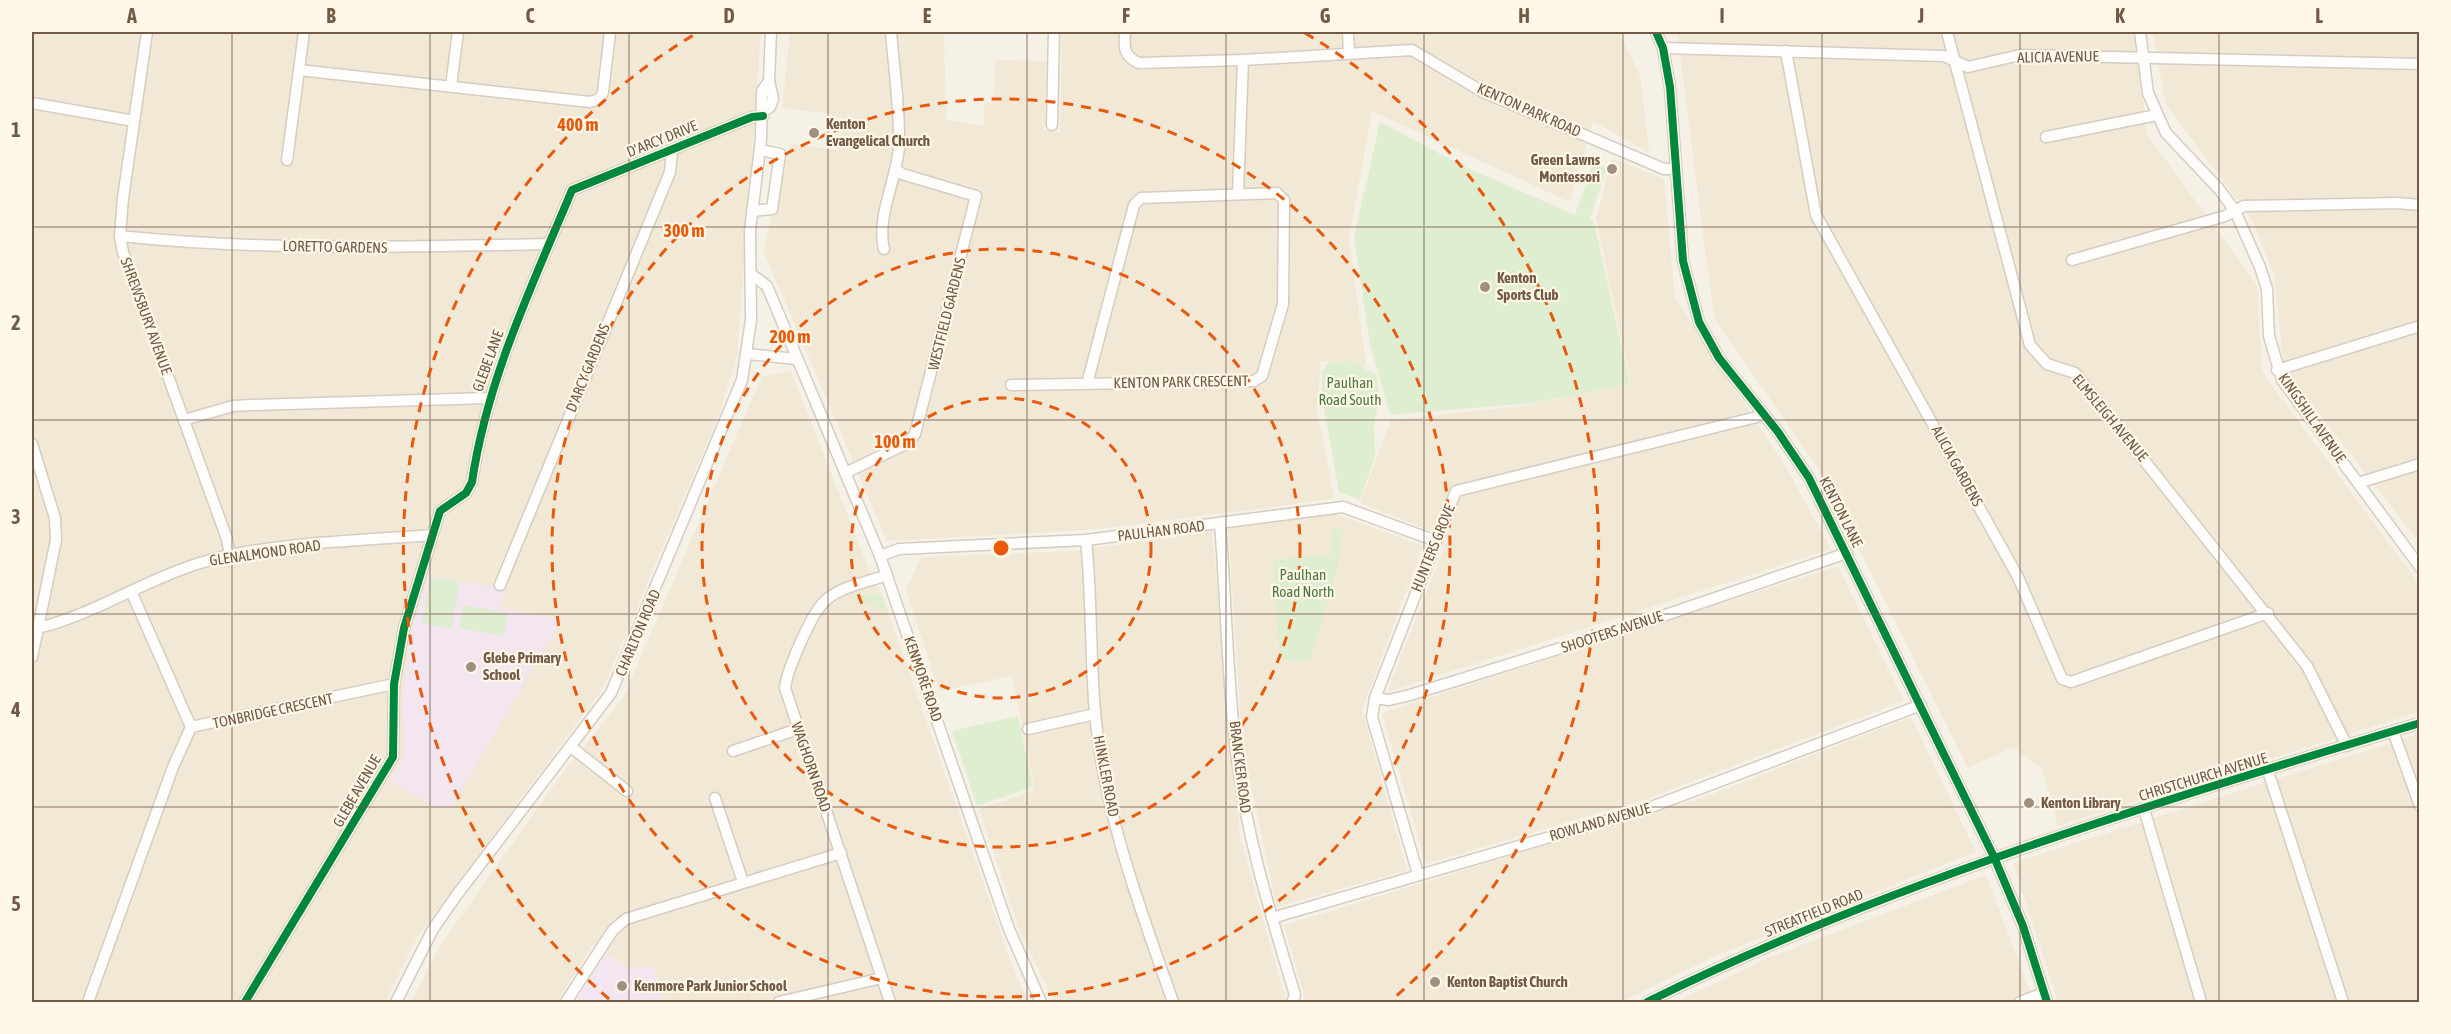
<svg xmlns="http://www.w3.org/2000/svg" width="2451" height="1034" viewBox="0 0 2451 1034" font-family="'Asap Condensed',sans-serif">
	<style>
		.residential { fill: #f2e8d6 }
		.education { fill: #f3e6f0 }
		.green { fill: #dfedd1 }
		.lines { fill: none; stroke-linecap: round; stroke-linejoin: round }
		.minor-casing { stroke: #d5ccc2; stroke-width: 13 }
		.minor { stroke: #fefdfb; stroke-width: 10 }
		.cycleway-casing { stroke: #fff7e7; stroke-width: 11 }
		.cycleway { stroke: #00873e; stroke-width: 8 }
		.grid { fill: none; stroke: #735a47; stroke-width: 1.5; stroke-opacity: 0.55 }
		.ring { fill: none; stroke: #e8590c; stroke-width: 3; stroke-dasharray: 10 8 }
		.poi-dot { fill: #a18f7f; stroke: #fff7e7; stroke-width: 2 }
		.labels { text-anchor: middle; stroke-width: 4.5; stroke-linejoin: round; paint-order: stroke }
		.street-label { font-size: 15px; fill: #735a47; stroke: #fff7e7 }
		.poi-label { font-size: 15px; font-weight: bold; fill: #735a47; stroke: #fff7e7; text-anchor: start }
		.park-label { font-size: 15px; fill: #4c793f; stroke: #fff7e7 }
		.centre { fill: #e8590c; stroke: #fff7e7; stroke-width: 3 }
		.ring-label { font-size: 18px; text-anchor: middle; font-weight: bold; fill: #e8590c; stroke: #fff7e7; stroke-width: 4.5; stroke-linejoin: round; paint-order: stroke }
		.neatline { fill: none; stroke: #735a47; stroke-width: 2 }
		.grid-label { font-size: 20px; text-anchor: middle; font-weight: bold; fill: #735a47 }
	</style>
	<rect width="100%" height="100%" fill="#f6f1e6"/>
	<g class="residential">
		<polygon points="32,32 761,32 737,356 719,415 602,690 418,936 385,1002 32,1002"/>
		<polygon points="790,32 944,32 946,120 984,126 984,103 993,102 996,60 1046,61 1045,130 1060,133 1062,32 1619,32 1641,78 1649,153 1593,121 1570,202 1372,111 1349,238 1366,366 1321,361 1317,408 1334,499 1089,530 887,541 763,250 790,144 836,150 844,119 833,117 832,114 782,108"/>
		<polygon points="1677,32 2133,32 2148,136 2257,285 2262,372 2419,584 2419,712 2058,826 2042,769 2013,747 1968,768 1820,471 1714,318"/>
		<polygon points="2153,32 2419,32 2419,542 2284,369 2274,275 2252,220 2165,103"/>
		<polygon points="1612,158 1664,179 1675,298 1784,464 1831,549 1387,692 1448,538 1360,503 1391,420 1522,406 1631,384 1596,219"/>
		<polygon points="791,371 865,560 883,597 1016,976 1029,1002 662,1002 653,966 630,969 593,944 557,1002 411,1002 440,946 561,775 623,698 762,376"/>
		<polygon points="1336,514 1423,546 1362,710 1407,870 1277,907 1242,744 1228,523"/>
		<polygon points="1212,532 1240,836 1286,1002 1054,1002 1019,928 979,809 1035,790 1012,676 939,691 906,590 921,557 1072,551"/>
		<polygon points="1838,566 1904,701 1646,799 1426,864 1382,713"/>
		<polygon points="1911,717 1976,852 1713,957 1621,1002 1306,1002 1284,925 1707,796"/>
		<polygon points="2419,734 2419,1002 2058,1002 2013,863"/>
		<polygon points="1986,875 2034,1002 1676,1002 1768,958"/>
	</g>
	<g class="education">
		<polygon points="428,576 494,587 506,592 500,608 562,619 452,806 436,808 391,781 404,755 402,701 412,633"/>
		<polygon points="606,954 630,969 653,966 662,1002 575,1002"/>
	</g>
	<g class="green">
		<polygon points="1380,122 1461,165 1575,215 1593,163 1607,167 1590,218 1594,223 1630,384 1533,403 1390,415 1370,344 1354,237"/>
		<polygon points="1353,361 1377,376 1379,398 1374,424 1375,456 1360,500 1339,492 1322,397 1322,373 1328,363"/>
		<path d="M1343,528L1338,564L1311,659C1299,661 1291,664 1280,657L1273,560L1331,554L1334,530Z"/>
		<polygon points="430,577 460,582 451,629 422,623"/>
		<polygon points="871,593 883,597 887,611 857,598"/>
		<polygon points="463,605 508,613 504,636 459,628"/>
		<polygon points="1018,716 1033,787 977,806 952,731"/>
	</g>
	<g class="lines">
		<g class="minor-casing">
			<g id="minor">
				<polyline points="147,32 123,198 120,236 123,252 227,539 230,556"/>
				<path d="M1125,32C1124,47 1123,56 1139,63L1243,60L1412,50L1483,92L1664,169H1676"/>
				<polyline points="1348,32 1349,53"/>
				<polyline points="1656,32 1663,48 1670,87 1683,261 1699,322 1719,358 1778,432 1809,478 1994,857 2023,926 2047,1002"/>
				<polyline points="1947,32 2030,345 2047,364 2075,373 2307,666 2347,746"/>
				<polyline points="2140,32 2148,93 2166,133 2219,189 2235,211 2260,267 2267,289 2269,336 2282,380 2420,567"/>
				<polyline points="1663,48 1944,56 1968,67 2020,55 2420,64"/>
				<polyline points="1786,51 1816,215 2018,577 2062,679 2071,682 2268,613"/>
				<polyline points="299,70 590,102 600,99 603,92 610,32"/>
				<polyline points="451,86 458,32"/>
				<polyline points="32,103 134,121"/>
				<polyline points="764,111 770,107 773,99 769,81 771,32"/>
				<polyline points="1052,125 1054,32"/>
				<polyline points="2046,137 2157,115"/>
				<polyline points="287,160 304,32"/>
				<polyline points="1238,193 1243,60"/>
				<polyline points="752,211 772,209 780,154 760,150"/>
				<path d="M120,236C263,251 406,247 549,244"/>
				<path d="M884,249C876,216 897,180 899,146C900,109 894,69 891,32"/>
				<polyline points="2072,260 2225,216 2244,206 2397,203 2420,205"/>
				<polyline points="751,274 767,286 880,556 1009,929 1041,1002"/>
				<polyline points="747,354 796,359"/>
				<polyline points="2277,370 2420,326"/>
				<polyline points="1011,385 1254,381 1262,376 1283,304 1284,200 1277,193 1141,198 1134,205 1087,384"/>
				<polyline points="184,420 233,406 251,405 489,398"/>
				<polyline points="32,444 55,518 56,540 32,657"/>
				<polyline points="845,473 908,443 915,434 976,196 902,174 897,170"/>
				<polyline points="2358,483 2420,464"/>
				<path d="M1220,524C1226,597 1227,670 1235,742C1244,829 1270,912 1295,995L1292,1002"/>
				<path d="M1086,540C1092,597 1090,655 1095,713C1104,813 1140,908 1173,1002"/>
				<polyline points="880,556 899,549 1086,540 1343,507 1436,541"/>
				<path d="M887,575C868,582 837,587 823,603C810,617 787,670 785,688L890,1002"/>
				<polyline points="500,585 670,172 672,150"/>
				<polyline points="131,591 191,727"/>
				<path d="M38,628C95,614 144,580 200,563C268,542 360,541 432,535"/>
				<polyline points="1375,698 1389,700 1410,695 1648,621 1847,553"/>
				<polyline points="191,727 394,684"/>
				<polyline points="1028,729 1095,714"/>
				<polyline points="2393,731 2420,806"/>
				<polyline points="571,747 627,791"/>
				<polyline points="733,751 798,729"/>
				<polyline points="2268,771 2343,1002"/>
				<polyline points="715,798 743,882"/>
				<polyline points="2144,809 2201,1002"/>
				<polyline points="1418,874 1372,717 1375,698 1456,491 1765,415"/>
				<polyline points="1272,918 1646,809 1921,705"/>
				<polyline points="88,1002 173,767 191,727"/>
				<path d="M245,1002L393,757L394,684L404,628L440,511L466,493L472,482C487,379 532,286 572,190L752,117L763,116"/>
				<polyline points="396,1002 433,929 456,896 611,693 742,380 751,320 750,231 761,139 762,91 769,81"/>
				<polyline points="566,1002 613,930 626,919 841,853"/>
				<polyline points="779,1002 882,978"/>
				<path d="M1647,1002C1892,881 2158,802 2420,723"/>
				<polyline points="2020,1002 2044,993"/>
			</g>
		</g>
		<use href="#minor" class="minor"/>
		<g class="cycleway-casing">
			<g id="cycleway">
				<polyline points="1656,32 1663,48 1670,87 1683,261 1699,322 1719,358 1778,432 1809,478 1994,857 2023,926 2047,1002"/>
				<path d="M245,1002L393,757L394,684L404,628L440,511L466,493L472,482C487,379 532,286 572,190L752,117L763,116"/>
				<path d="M1647,1002C1892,881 2158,802 2420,723"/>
			</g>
		</g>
		<use href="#cycleway" class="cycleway"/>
	</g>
	<path class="grid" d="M232,32V1002M430,32V1002M629,32V1002M828,32V1002M1027,32V1002M1226,32V1002M1424,32V1002M1623,32V1002M1822,32V1002M2020,32V1002M2219,32V1002M32,227H2420M32,420H2420M32,614H2420M32,807H2420"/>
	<g class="ring">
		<circle cx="1001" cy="548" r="150"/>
		<circle cx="1001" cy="548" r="299"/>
		<circle cx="1001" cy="548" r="449"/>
		<path d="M609 999A598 598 0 0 1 697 33M1305 33A598 598 0 0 1 1393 999"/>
	</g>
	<g class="poi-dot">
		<circle cx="814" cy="133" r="6"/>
		<circle cx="1612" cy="169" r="6"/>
		<circle cx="1485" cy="287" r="6"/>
		<circle cx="471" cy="667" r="6"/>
		<circle cx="2029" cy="803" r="6"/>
		<circle cx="1435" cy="982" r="6"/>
		<circle cx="622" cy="986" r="6"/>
	</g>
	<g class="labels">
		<g class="street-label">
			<text transform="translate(2058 57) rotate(-1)" y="5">ALICIA AVENUE</text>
			<text transform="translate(1529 110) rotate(24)" y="5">KENTON PARK ROAD</text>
			<text transform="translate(662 139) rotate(-22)" y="5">D'ARCY DRIVE</text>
			<text transform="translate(335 247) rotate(1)" y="5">LORETTO GARDENS</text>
			<text transform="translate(947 314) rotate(-76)" y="5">WESTFIELD GARDENS</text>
			<text transform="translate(146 316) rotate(70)" y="5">SHREWSBURY AVENUE</text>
			<text transform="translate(488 361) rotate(-70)" y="5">GLEBE LANE</text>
			<text transform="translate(588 368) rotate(-68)" y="5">D'ARCY GARDENS</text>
			<text transform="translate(1181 382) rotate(-1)" y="5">KENTON PARK CRESCENT</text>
			<text transform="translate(2110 418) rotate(50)" y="5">ELMSLEIGH AVENUE</text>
			<text transform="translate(2312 418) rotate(55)" y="5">KINGSHILL AVENUE</text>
			<text transform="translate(1957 466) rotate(61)" y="5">ALICIA GARDENS</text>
			<text transform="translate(1841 512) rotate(63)" y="5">KENTON LANE</text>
			<text transform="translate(1161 531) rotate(-7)" y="5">PAULHAN ROAD</text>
			<text transform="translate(1433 548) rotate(-68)" y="5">HUNTERS GROVE</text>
			<text transform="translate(265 553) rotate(-8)" y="5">GLENALMOND ROAD</text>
			<text transform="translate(1612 632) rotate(-18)" y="5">SHOOTERS AVENUE</text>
			<text transform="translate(638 633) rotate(-67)" y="5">CHARLTON ROAD</text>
			<text transform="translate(923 679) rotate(71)" y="5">KENMORE ROAD</text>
			<text transform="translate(273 711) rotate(-12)" y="5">TONBRIDGE CRESCENT</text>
			<text transform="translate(811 767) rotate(71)" y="5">WAGHORN ROAD</text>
			<text transform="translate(1240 767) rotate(83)" y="5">BRANCKER ROAD</text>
			<text transform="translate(1106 776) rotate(79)" y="5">HINKLER ROAD</text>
			<text transform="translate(2203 777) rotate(-17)" y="5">CHRISTCHURCH AVENUE</text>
			<text transform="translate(357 791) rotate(-60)" y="5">GLEBE AVENUE</text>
			<text transform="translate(1600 822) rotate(-16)" y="5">ROWLAND AVENUE</text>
			<text transform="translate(1814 913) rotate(-22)" y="5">STREATFIELD ROAD</text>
		</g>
		<g class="poi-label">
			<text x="826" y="129">Kenton<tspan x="826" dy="17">Evangelical Church</tspan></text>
			<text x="1600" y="165" text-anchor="end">Green Lawns<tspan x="1600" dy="17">Montessori</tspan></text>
			<text x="1497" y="283">Kenton<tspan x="1497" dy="17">Sports Club</tspan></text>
			<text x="483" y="663">Glebe Primary<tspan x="483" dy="17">School</tspan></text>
			<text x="2041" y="808">Kenton Library</text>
			<text x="1447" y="987">Kenton Baptist Church</text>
			<text x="634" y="991">Kenmore Park Junior School</text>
		</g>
		<g class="park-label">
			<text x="1350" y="388">Paulhan<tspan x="1350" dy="17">Road South</tspan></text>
			<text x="1303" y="580">Paulhan<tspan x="1303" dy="17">Road North</tspan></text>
		</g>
	</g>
	<circle cx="1001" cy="548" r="9" class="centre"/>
	<g class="ring-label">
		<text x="578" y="131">400 m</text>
		<text x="684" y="237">300 m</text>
		<text x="790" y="343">200 m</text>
		<text x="895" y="448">100 m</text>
	</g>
	<rect width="2451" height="1034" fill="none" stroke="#fff7e7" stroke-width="66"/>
	<rect x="33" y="33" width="2385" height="968" class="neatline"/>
	<g class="grid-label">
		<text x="132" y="23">A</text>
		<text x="331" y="23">B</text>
		<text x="530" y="23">C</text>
		<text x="729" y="23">D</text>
		<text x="927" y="23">E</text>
		<text x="1126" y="23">F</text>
		<text x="1325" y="23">G</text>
		<text x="1524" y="23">H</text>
		<text x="1722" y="23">I</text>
		<text x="1921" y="23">J</text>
		<text x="2120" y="23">K</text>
		<text x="2319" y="23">L</text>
		<text x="16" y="137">1</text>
		<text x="16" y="330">2</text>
		<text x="16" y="524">3</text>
		<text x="16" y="717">4</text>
		<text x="16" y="911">5</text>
	</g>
</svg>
